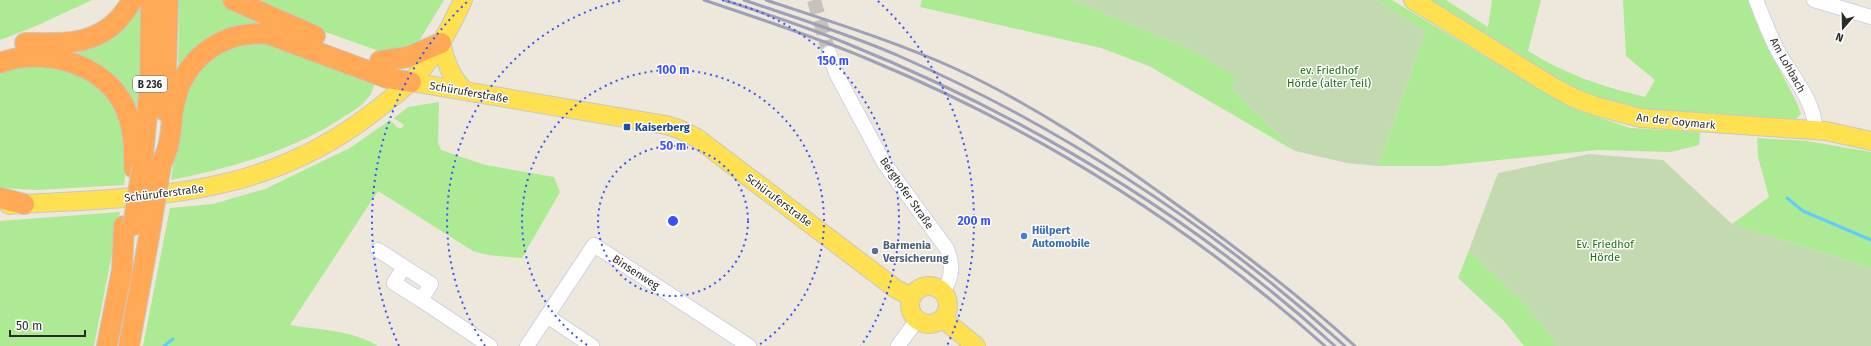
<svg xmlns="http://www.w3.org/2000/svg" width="1871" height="346" viewBox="0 0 1871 346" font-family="'Fira Sans',sans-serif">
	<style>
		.green { fill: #acea93 }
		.cemetery { fill: #c3dab1 }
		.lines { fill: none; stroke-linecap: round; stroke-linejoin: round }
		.stream { stroke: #64cafb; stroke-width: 3 }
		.minor-tunnel { stroke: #c7c1b9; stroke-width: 14; stroke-dasharray: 14 7; stroke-linecap: butt }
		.minor-casing { stroke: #d1d3e5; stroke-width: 16 }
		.major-casing { stroke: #c8c8c8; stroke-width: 20 }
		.highway-casing { stroke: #c8c8c8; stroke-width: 22 }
		.minor { stroke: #fff; stroke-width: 14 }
		.major { stroke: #fee051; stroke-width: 18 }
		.highway { stroke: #ffa956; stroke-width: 20 }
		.rail { stroke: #9ea0b7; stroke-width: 3 }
		.highway-bridge-casing { stroke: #c8c8c8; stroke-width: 22; stroke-linecap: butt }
		.highway-bridge { stroke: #ffa956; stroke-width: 20 }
		.ring { fill: none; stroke: #3852ff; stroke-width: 2; stroke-dasharray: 2 4 }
		.transit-dot { fill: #1a4fb4; stroke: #fff; stroke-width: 1.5 }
		.shop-dot { fill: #3f7fe0; stroke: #fff; stroke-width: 1.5 }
		.service-dot { fill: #5c6f8a; stroke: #fff; stroke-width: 1.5 }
		.labels { text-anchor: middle; stroke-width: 3; stroke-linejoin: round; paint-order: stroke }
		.shield { fill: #fff; stroke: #6b6b6b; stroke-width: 1 }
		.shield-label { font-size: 10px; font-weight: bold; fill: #2b2b2b }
		.street-label { font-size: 11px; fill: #2b2b2b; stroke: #fff }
		.park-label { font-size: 11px; fill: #217013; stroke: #fff }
		.transit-label { font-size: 11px; font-weight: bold; fill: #164399; stroke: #fff; text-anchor: start }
		.shop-label { font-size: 11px; font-weight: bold; fill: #366cbe; stroke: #fff; text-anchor: start }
		.service-label { font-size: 11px; font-weight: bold; fill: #4e5e75; stroke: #fff; text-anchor: start }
		.centre { fill: #3852ff; stroke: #fff; stroke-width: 2 }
		.ring-label { font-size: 12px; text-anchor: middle; font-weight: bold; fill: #3852ff; stroke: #fff; stroke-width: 3; stroke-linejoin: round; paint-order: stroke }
	</style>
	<rect width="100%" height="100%" fill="#eee7dc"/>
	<g class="green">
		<polygon points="0,0 92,0 36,26 0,40"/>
		<polygon points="140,0 140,57 136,120 62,51"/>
		<polygon points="179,0 222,0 298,36 267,28 178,75"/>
		<polygon points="258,0 444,0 419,41 411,46 390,55 320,30"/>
		<polygon points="922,0 1072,0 1192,50 1236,77 1233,90 1295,151 1149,66 1101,48 920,7"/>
		<polygon points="1376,0 1392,0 1484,56 1575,109 1630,128 1700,132 1699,145 1671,152 1597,150 1441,166 1378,166 1426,31"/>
		<path d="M1430,0H1446L1488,27L1492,0H1541L1528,51C1565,74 1603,87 1645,97L1655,80L1626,56L1623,0H1748L1766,44L1796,101L1801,114L1795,120C1723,116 1644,120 1577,90C1535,72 1498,44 1461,18C1451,12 1440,6 1430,0Z"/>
		<path d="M254,39L375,83C373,89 371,95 367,99C361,107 351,112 342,118C291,151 231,168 171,180L184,94L211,55Z"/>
		<polygon points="59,65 101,87 126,120 126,169 124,185 37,190 0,188 0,68"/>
		<path d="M439,102L438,143L441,150L485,165L554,177L560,192L522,258L488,255L473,251L378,191L290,325C319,330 352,330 378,346H143L170,208L213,204L265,189L350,148L390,120L398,128H402L404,125L394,118L408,107Z"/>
		<polygon points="1757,138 1807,141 1871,152 1871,268 1732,224 1769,197 1758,157"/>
		<polygon points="120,212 94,346 0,346 0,221"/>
		<polygon points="1469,250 1525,304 1559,346 1524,346 1504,321 1458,278"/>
	</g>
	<g class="cemetery">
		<polygon points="1072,0 1376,0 1426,31 1378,166 1347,163 1295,151 1233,90 1235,77 1192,50"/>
		<polygon points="1589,154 1663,160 1732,224 1871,268 1871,346 1559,346 1525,304 1469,250 1498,173"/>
	</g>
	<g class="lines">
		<g class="stream">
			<polyline points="1787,198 1803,211 1871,240"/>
			<polyline points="164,346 173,339"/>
		</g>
		<polyline class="minor-tunnel" points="814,0 829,53"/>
		<g class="minor-casing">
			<g id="minor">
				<path d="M1756,0C1763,17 1769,35 1778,51C1791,76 1816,101 1815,131"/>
				<polyline points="1814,0 1871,17"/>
				<path d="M829,53L837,75L884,163L947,249C953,264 953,278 943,291"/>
				<polyline points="378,250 431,284 421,300 394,283 404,267"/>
				<polyline points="421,300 490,346"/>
				<polyline points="547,316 592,346"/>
				<polyline points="527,346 594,245 749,346"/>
				<polyline points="898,346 917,320"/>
			</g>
		</g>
		<g class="major-casing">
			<g id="major">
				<polyline points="1413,0 1550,85 1572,97 1595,106 1641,118 1826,131 1871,141"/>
				<path d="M441,43C446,62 450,76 464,90"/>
				<polyline points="411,82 666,125 679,129 697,138 896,289 912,297"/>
				<path d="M9,205C144,196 258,201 371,114C385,103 399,93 411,81C434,59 450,29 463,0"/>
				<circle cx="929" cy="305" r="19"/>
				<polyline points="943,319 976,346"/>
			</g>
		</g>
		<g class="highway-casing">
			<g id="highway">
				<polyline points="233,0 315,36"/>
				<path d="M25,43C59,43 92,47 118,20C123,14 129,7 132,0"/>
				<polyline points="380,61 408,57 441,43"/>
				<path d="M0,63C40,47 98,62 121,100C133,120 135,145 134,168"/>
				<polyline points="165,111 168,0"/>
				<polyline points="143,156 150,82 151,0"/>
				<path d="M161,165C164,158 168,150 169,142C172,130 171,118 174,106C183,59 221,30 268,34L387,78L411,82"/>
				<polyline points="0,198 24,204"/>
				<polyline points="107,346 122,270 124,226"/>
				<polyline points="129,346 151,226"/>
			</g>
		</g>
		<use href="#minor" class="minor"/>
		<use href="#major" class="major"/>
		<use href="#highway" class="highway"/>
		<g class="rail">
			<path d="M704,0C760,19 816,37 870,60C1037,129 1190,226 1325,346"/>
			<path d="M724,0C766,14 808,27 848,44C1026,116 1193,217 1335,346"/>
			<path d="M744,0C796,18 849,34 899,56C1062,127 1213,227 1345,346"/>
			<path d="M766,0C829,21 894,41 954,68C1032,104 1104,152 1173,202C1236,247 1297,294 1355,346"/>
		</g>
		<g class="highway-bridge-casing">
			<g id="highway-bridge">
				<polyline points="133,226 142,168"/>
				<polyline points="151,226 161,165"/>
			</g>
		</g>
		<use href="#highway-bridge" class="highway-bridge"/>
	</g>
	<g class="ring">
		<circle cx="673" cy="221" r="75"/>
		<path d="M587 345A151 151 0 1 1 759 345"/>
		<path d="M485 346A226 226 0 0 1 624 0M722 0A226 226 0 0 1 861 346"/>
		<path d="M399 346A301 301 0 0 1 468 1M878 1A301 301 0 0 1 947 346"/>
	</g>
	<rect class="transit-dot" x="623" y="123" width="8" height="8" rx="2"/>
	<circle class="shop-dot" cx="1024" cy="236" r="4"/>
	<circle class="service-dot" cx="875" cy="251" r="4"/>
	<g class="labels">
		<rect class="shield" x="133" y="76" width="34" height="16" rx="3"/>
		<g class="shield-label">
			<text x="150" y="88">B 236</text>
		</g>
		<g class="street-label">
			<text transform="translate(1788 65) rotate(61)" y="4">Am Lohbach</text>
			<text transform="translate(469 92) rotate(10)" y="4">Schüruferstraße</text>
			<text transform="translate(1676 121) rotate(6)" y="4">An der Goymark</text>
			<text transform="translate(164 193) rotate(-7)" y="4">Schüruferstraße</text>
			<text transform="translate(907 193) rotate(55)" y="4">Berghofer Straße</text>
			<text transform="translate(779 200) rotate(37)" y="4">Schüruferstraße</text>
			<text transform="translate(636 272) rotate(33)" y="4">Binsenweg</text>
		</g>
		<g class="park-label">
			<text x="1329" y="74">ev. Friedhof<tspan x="1329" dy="13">Hörde (alter Teil)</tspan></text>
			<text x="1605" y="248">Ev. Friedhof<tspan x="1605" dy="13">Hörde</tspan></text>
		</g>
		<g class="transit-label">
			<text x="635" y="131">Kaiserberg</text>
		</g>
		<g class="shop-label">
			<text x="1032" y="234">Hülpert<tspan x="1032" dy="13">Automobile</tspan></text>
		</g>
		<g class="service-label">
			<text x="883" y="249">Barmenia<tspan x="883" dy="13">Versicherung</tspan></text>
		</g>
	</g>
	<circle cx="673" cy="221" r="6" class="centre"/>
	<g class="ring-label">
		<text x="833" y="65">150 m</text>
		<text x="673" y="74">100 m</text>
		<text x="673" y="150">50 m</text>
		<text x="974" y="225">200 m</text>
	</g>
	<g transform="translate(1843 28) rotate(200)" stroke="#ffffff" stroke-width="3" paint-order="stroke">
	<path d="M0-3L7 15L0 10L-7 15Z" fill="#2b2b2b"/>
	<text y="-6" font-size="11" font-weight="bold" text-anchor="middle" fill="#2b2b2b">N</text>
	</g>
	<path d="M10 330v6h75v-6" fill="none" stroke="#2b2b2b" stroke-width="2"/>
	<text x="16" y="330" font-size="12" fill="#2b2b2b" stroke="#ffffff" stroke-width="3" paint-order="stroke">50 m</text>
</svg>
